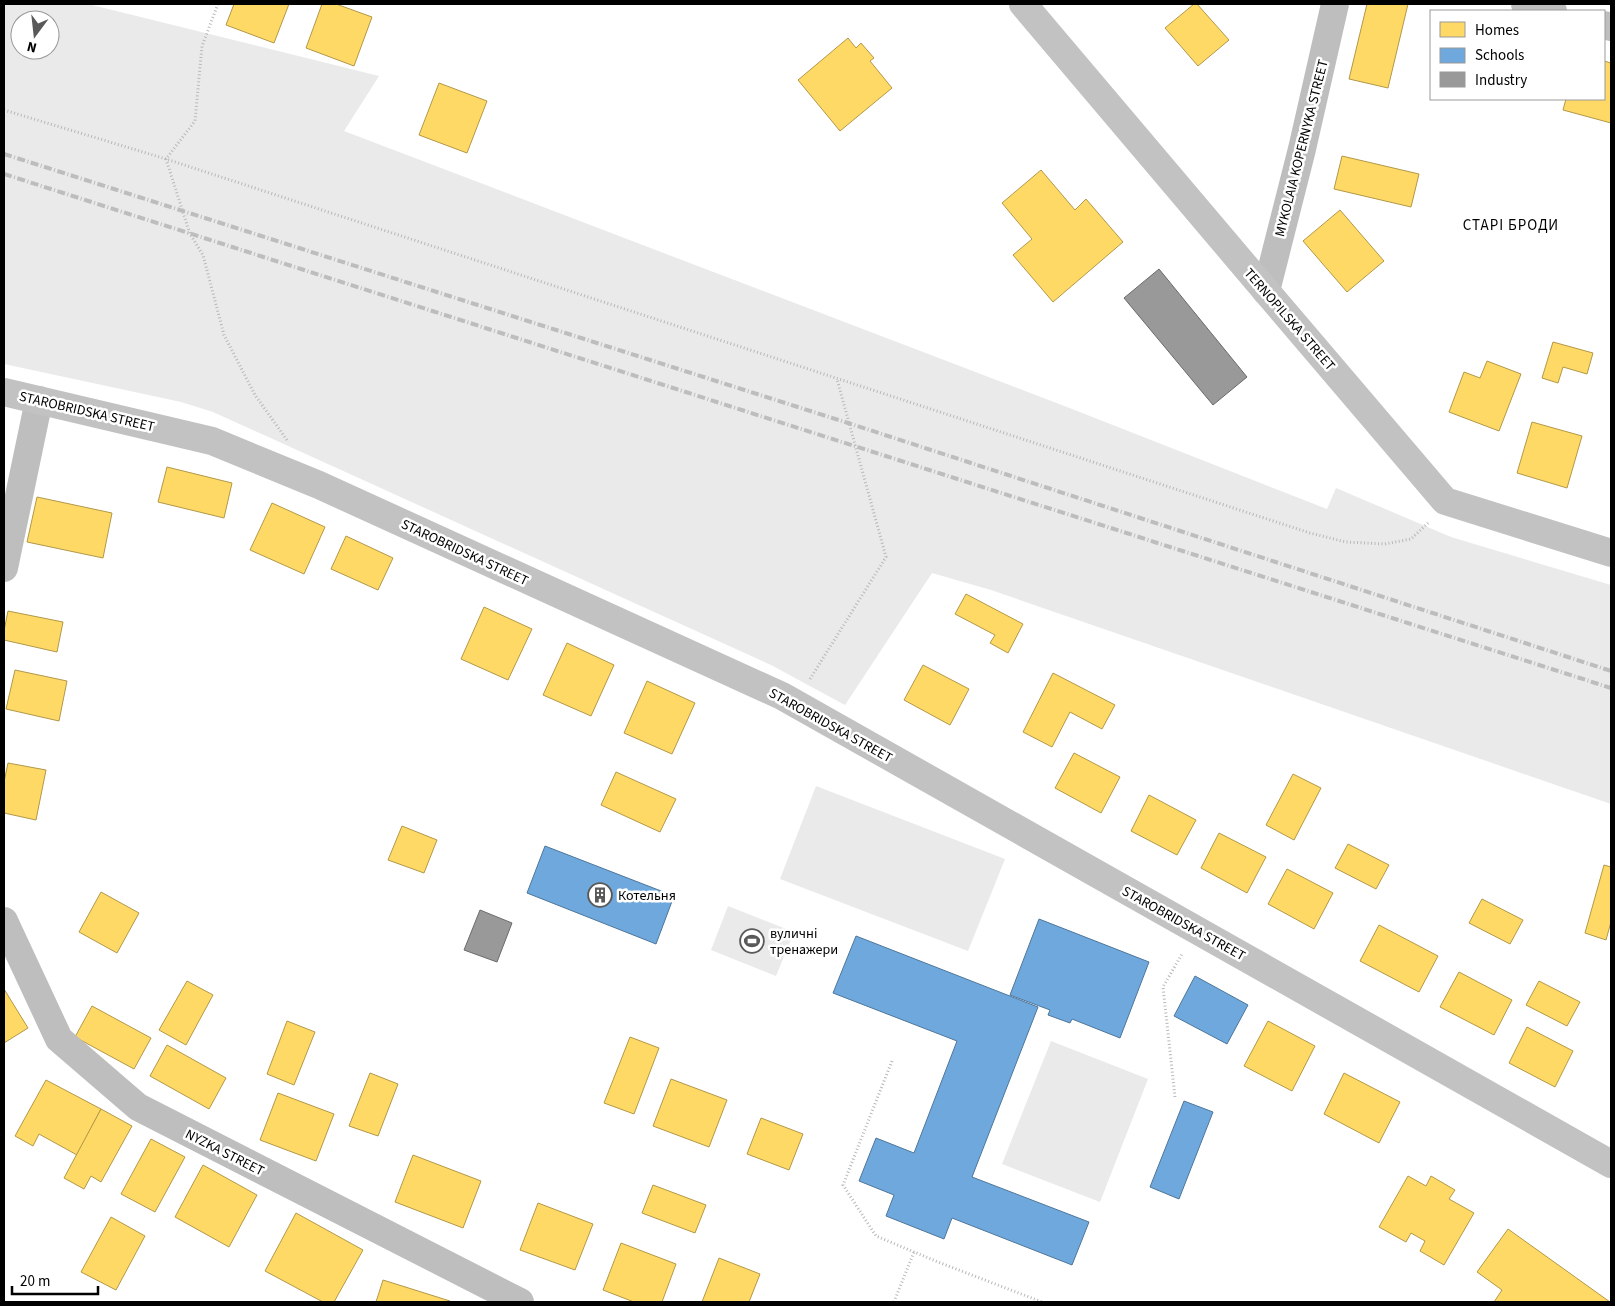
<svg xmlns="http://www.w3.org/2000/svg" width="1615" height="1306" viewBox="0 0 1615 1306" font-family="'Source Sans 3',sans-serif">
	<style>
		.green { fill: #eaeaea; fill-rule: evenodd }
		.homes { fill: #ffd966; stroke: #b29847 }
		.schools { fill: #6fa8dc; stroke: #4e769a }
		.industry { fill: #999; stroke: #6b6b6b }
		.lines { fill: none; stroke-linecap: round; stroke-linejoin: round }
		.path { stroke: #b8b8b8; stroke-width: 3; stroke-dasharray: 1 2.5; stroke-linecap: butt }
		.street { stroke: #bebebe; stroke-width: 28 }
		.secondary { stroke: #c2c2c2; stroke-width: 28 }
		.rail { stroke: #bdbdbd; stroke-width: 4; stroke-dasharray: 8 2.5 1 2.5; stroke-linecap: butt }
		.labels { text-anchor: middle; stroke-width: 5; stroke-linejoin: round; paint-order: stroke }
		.street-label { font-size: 14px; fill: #000; stroke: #fff }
		.poi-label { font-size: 14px; fill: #000; stroke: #fff; text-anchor: start }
		.neighbourhood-label { font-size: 15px; letter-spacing: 1px; fill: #000; stroke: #fff }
	</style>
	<rect width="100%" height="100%" fill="#fff"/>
	<g class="green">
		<path d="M4,4H88L379,76L344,131L1067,407L1327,509L1336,488L1451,537L1611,585V804L991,590L932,573L845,705L771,665L213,412L181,402L4,364ZM20,20H50V50H20Z"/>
		<polygon points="816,786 1005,859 968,951 780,879"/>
		<polygon points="728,906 794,932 776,976 711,950"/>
		<polygon points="1051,1041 1148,1079 1100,1202 1002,1164"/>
	</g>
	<g class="homes">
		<polygon points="234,4 289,4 274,43 226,25"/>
		<polygon points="322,4 336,4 372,17 354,66 306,48"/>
		<polygon points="1194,4 1197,4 1229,40 1198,66 1165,28"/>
		<polygon points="1367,4 1408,4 1388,88 1349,79"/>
		<polygon points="848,38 856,48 861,43 874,58 870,61 892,88 840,131 798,80"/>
		<polygon points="1604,61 1611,63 1611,123 1563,110 1566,99 1604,99"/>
		<polygon points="439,83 487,101 467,153 419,135"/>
		<polygon points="1342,156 1419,174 1411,207 1334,189"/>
		<polygon points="1041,170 1075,210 1086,199 1123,242 1053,302 1013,255 1032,239 1002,203"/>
		<polygon points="1340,210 1384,261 1347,292 1303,241"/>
		<polygon points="1553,342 1593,353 1587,374 1563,367 1558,383 1542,378"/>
		<polygon points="1487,361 1521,374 1499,431 1449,412 1464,372 1480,378"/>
		<polygon points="1532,422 1582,436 1567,488 1517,473"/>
		<polygon points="167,467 232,483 224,518 158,502"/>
		<polygon points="37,497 112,513 103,558 27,542"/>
		<polygon points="272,503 325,527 304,574 250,550"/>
		<polygon points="346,536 393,558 378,590 331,569"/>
		<polygon points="966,594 1023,624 1008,653 990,643 995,635 955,614"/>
		<polygon points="484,607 532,629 508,680 461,659"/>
		<polygon points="8,611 63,622 57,652 4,640 4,631"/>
		<polygon points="567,643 614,665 591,716 543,695"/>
		<polygon points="923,665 969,689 950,725 904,700"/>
		<polygon points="15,670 67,681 59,721 6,709"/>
		<polygon points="1053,673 1115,705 1102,729 1070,712 1052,747 1023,732"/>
		<polygon points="647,681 695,703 672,754 624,733"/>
		<polygon points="1074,753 1120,777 1101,813 1055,788"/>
		<polygon points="8,763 46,770 36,820 4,813 4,782"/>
		<polygon points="616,772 676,799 660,832 601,805"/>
		<polygon points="1293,774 1321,788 1294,840 1266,825"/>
		<polygon points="1149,795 1196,820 1177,855 1131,831"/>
		<polygon points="402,826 437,840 424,873 388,860"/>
		<polygon points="1219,833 1266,857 1247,893 1201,868"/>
		<polygon points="1348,844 1389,865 1376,889 1335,868"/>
		<polygon points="1604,865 1611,867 1611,922 1606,940 1585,933"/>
		<polygon points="1287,869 1333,893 1314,929 1268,904"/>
		<polygon points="101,892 139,913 117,953 79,932"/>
		<polygon points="1482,899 1523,920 1510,944 1469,923"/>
		<polygon points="1379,925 1438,956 1419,992 1360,961"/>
		<polygon points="1459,972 1512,1000 1494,1035 1440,1007"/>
		<polygon points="187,981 213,995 186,1045 159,1030"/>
		<polygon points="1539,981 1580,1002 1567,1026 1526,1005"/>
		<polygon points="4,989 28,1028 4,1043"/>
		<polygon points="92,1006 151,1038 134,1069 75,1037"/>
		<polygon points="287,1021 315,1032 294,1085 267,1074"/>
		<polygon points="1268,1021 1315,1046 1292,1091 1244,1066"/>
		<polygon points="1527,1027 1573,1051 1555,1087 1509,1063"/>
		<polygon points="630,1037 659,1048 634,1114 604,1103"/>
		<polygon points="167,1045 226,1078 209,1109 150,1076"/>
		<polygon points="370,1073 398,1084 378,1136 349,1126"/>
		<polygon points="1344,1073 1400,1102 1379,1143 1324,1114"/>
		<polygon points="671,1079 727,1100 709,1147 653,1126"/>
		<polygon points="46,1080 101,1109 77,1155 39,1134 33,1146 15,1136"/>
		<polygon points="278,1093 334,1114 316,1161 260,1140"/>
		<polygon points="101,1109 132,1126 101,1182 91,1176 84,1189 64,1178"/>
		<polygon points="761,1118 803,1134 789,1170 747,1154"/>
		<polygon points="151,1139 185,1157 155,1212 121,1194"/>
		<polygon points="413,1155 481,1181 463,1228 395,1202"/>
		<polygon points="203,1165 257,1195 229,1247 175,1217"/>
		<polygon points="1408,1176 1426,1186 1431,1176 1455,1190 1449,1199 1474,1213 1444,1265 1420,1251 1425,1241 1411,1233 1406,1242 1379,1227"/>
		<polygon points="653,1185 706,1205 695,1233 642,1213"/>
		<polygon points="538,1203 593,1224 575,1270 520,1250"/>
		<polygon points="296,1213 363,1250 334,1302 323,1302 265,1271"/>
		<polygon points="111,1217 145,1236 116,1290 81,1272"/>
		<polygon points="1508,1229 1610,1302 1494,1302 1502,1290 1477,1272"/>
		<polygon points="621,1243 676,1264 662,1302 634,1302 603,1290"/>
		<polygon points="719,1258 760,1274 749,1302 702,1302"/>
		<polygon points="383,1280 450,1301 449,1302 376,1302"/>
	</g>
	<g class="schools">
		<polygon points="545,846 674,896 656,944 527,893"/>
		<polygon points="1039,919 1149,962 1120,1038 1072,1019 1070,1023 1048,1015 1050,1010 1010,995"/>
		<polygon points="856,936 1038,1007 972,1177 1089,1222 1072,1265 952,1218 944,1239 886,1216 894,1195 859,1181 876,1138 914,1153 957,1041 833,993"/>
		<polygon points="1195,976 1248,1005 1227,1044 1174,1016"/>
		<polygon points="1184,1101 1213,1112 1179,1199 1150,1187"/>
	</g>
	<g class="industry">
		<polygon points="1159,269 1247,377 1213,405 1124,298"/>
		<polygon points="480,910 512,923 497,962 464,950"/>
	</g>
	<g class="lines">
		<g class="path">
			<polyline points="218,4 202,46 195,121 166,159 190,234 203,255 224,335 255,395 287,440"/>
			<polyline points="4,110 166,159 1310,533 1346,542 1385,544 1411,539 1428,523"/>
			<polyline points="810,679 886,557 837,379"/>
			<polyline points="892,1061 843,1185 876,1236 938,1262 1042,1302"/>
			<polyline points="1175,1097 1163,987 1182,954"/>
			<polyline points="894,1302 914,1252"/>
		</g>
		<g class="street">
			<polyline points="1525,4 1553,11"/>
			<polyline points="1604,25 1611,27"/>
			<polyline points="1266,291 1302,149 1335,4"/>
			<polyline points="4,568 39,400"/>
			<polyline points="4,921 59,1039 138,1107 520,1302"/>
		</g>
		<g class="secondary">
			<polyline points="1023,4 1266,291 1445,501 1611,553"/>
			<polyline points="4,392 212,441 319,485 782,696 1611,1164"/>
		</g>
		<g class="rail">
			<polyline points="4,154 848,423 1611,671"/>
			<polyline points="4,174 1611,688"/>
		</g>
	</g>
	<defs>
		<g id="building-ring" transform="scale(1.25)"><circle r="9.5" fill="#fff" stroke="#595959" stroke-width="1.5"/><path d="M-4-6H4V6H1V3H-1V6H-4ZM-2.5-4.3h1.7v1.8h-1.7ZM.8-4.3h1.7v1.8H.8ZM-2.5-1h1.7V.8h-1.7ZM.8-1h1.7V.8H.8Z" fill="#595959"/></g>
		<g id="stadium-ring" transform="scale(1.25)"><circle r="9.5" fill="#fff" stroke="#595959" stroke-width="1.5"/><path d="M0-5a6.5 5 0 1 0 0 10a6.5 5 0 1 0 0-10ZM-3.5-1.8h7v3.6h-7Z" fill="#595959"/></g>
	</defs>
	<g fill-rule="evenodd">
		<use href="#building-ring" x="600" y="895"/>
		<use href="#stadium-ring" x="752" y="941"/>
	</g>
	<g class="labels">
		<g class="street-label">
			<text transform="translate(1301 148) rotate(-76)" y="5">MYKOLAIA KOPERNYKA STREET</text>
			<text transform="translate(1290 319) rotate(49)" y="5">TERNOPILSKA STREET</text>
			<text transform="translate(87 411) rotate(13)" y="5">STAROBRIDSKA STREET</text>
			<text transform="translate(465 552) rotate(25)" y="5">STAROBRIDSKA STREET</text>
			<text transform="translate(831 725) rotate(29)" y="5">STAROBRIDSKA STREET</text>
			<text transform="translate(1184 923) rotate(29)" y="5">STAROBRIDSKA STREET</text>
			<text transform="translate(225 1152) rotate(27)" y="5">NYZKA STREET</text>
		</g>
		<g class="poi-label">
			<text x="618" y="900">Котельня</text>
			<text x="770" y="938">вуличні<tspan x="770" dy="16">тренажери</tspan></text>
		</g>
		<g class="neighbourhood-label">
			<text x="1511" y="230">СТАРІ БРОДИ</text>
		</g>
	</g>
	<rect width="1615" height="1306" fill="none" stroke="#000000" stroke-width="10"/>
	<rect x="1430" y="10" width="175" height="90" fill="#ffffff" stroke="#999999"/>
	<rect x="1440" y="22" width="25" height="15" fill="#ffd966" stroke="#999999"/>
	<text x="1475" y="35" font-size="15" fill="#000000">Homes</text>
	<rect x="1440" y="48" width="25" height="15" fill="#6fa8dc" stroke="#999999"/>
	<text x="1475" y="60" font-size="15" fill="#000000">Schools</text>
	<rect x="1440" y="72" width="25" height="15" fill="#999999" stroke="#999999"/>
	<text x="1475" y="85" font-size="15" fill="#000000">Industry</text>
	<g transform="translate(35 35) rotate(195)"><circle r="24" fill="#ffffff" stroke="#999999"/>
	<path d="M0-4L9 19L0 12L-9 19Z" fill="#595959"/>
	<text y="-8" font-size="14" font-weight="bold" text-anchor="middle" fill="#000000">N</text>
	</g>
	<path d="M12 1286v8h86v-8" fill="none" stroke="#000000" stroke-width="2.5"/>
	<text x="20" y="1286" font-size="15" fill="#000000" stroke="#ffffff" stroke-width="4" paint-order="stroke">20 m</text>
</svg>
